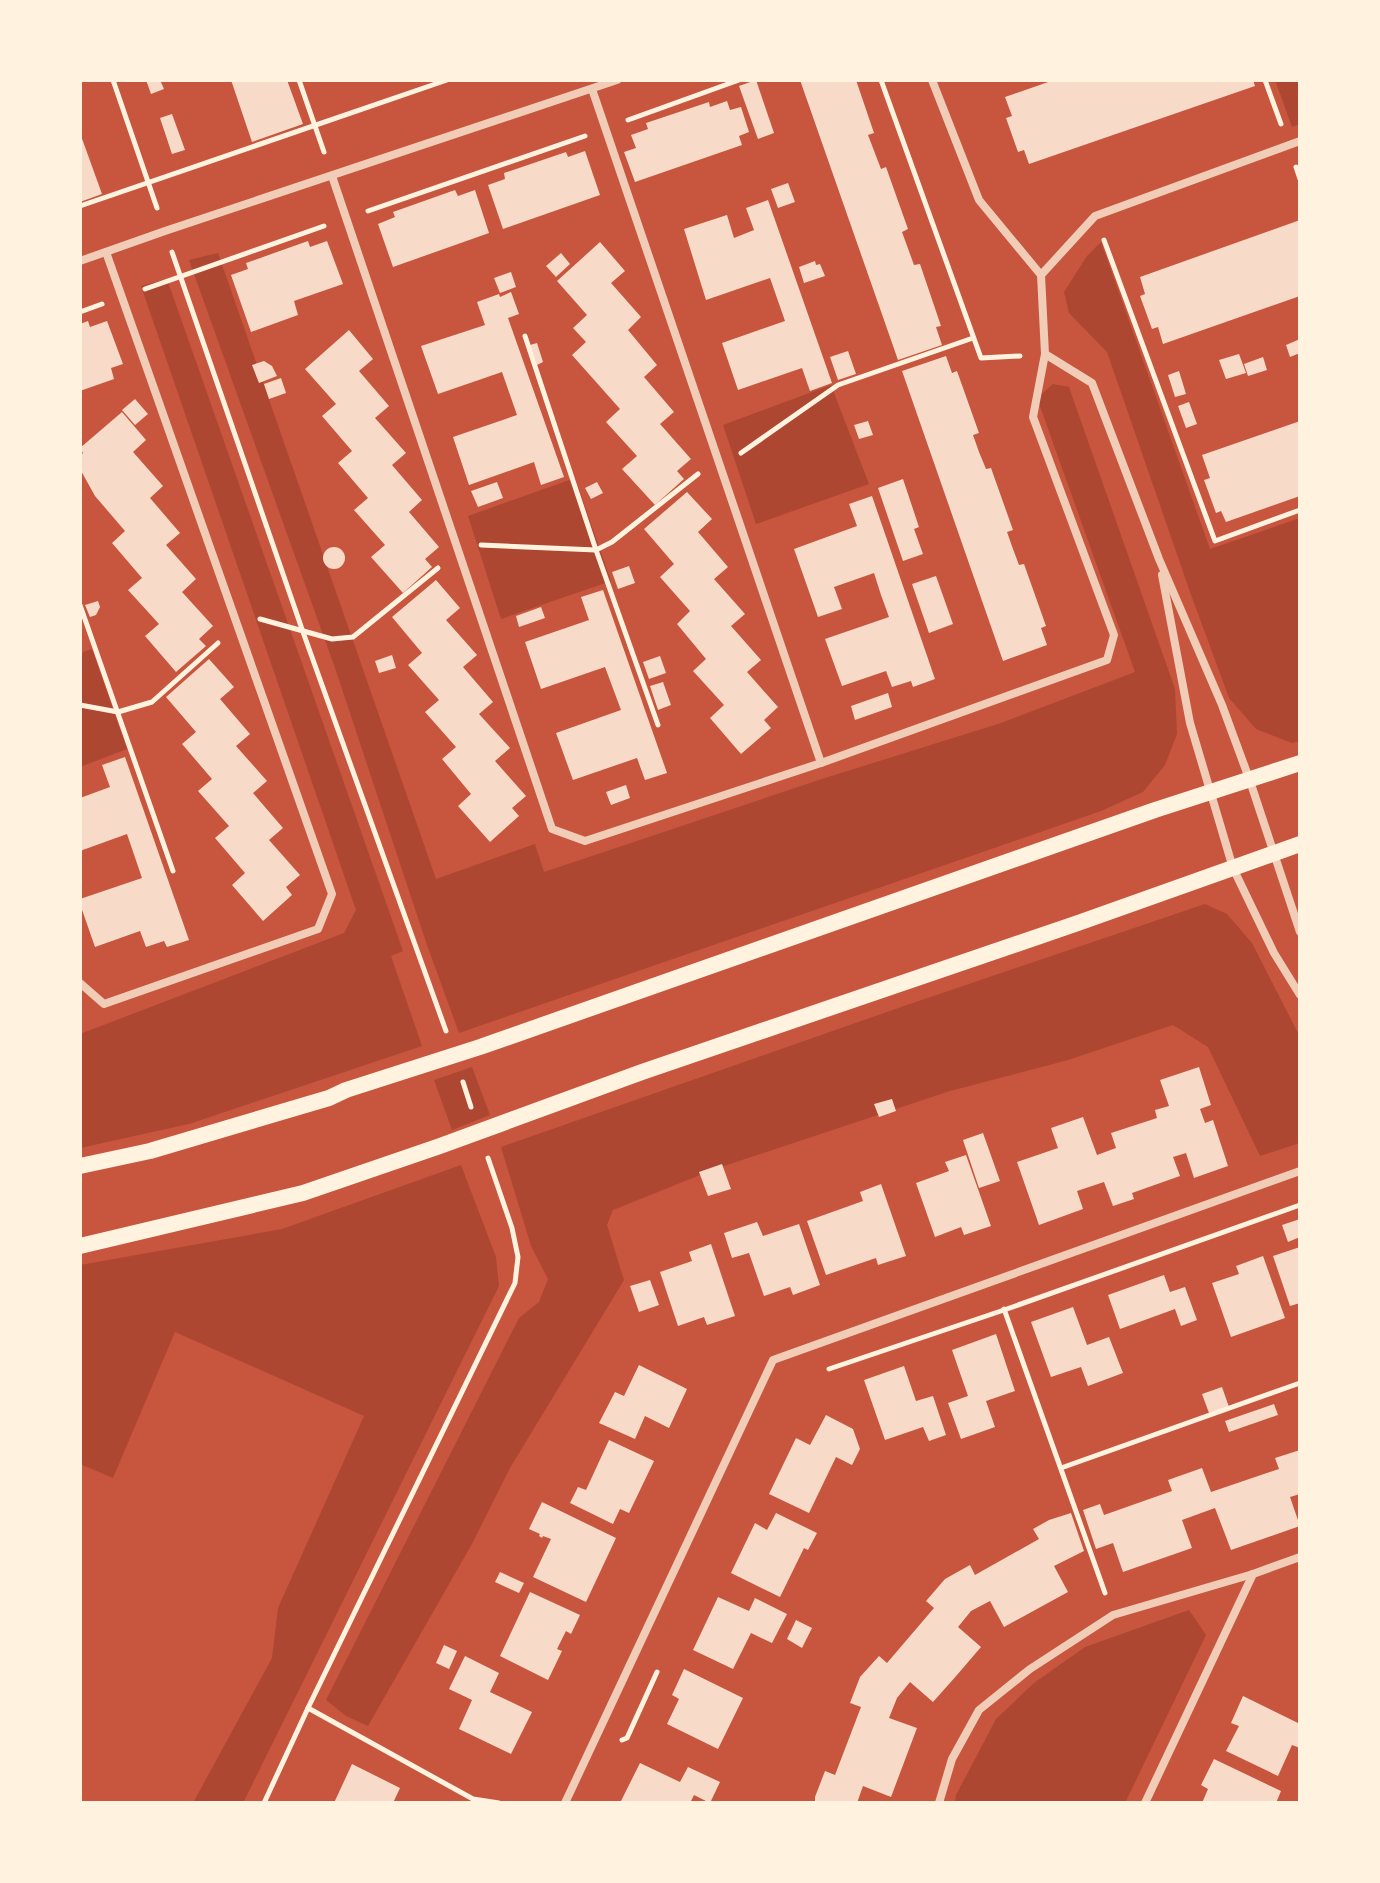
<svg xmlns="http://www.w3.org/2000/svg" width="1380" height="1883" viewBox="0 0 1380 1883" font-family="'Varela Round',sans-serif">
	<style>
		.green { fill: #ae4732 }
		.building { fill: #f7dbc8 }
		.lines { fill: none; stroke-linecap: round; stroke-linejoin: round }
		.path { stroke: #fff3e0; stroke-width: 5 }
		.minor { stroke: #f1ccb7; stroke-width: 8 }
		.secondary { stroke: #fff3e0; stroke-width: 16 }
	</style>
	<rect width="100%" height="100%" fill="#c8553d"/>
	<g class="green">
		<polygon points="1275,80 1300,80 1300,124 1292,127"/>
		<polygon points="1101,242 1210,549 1300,518 1300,741 1292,743 1256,729 1229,698 1190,592 1107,352 1069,313 1064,292 1087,256"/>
		<polygon points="218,253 436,879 535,844 544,872 825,778 998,724 1135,672 1037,398 1053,384 1069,387 1175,689 1177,734 1165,765 1143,792 1101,811 459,1033 427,945 335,668 189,260"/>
		<polygon points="167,279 403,951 391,956 422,1046 189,1124 80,1148 80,1034 344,933 356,910 141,286"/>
		<polygon points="831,385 869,484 756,524 723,425"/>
		<polygon points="575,478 611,581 501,619 468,516"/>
		<polygon points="92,649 127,749 80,767 80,653"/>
		<polygon points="1205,904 1227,914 1252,943 1300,1037 1300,1143 1260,1156 1208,1047 1173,1025 1068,1060 950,1091 715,1169 613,1210 607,1225 624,1280 510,1468 473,1542 368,1726 346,1716 326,1700 519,1318 539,1302 548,1279 531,1246 501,1147 904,1006"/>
		<polygon points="472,1067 490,1115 452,1130 434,1080"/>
		<polygon points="461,1165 496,1257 499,1286 243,1803 193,1803 272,1658 278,1608 364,1416 175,1332 113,1478 80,1464 80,1265 282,1229"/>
		<polygon points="1189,1610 1206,1635 1125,1803 955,1803 956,1795 996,1719 1034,1683 1085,1647"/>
	</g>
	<g class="building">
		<polygon points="146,80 160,80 164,89 151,94"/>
		<polygon points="231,80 287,80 303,124 252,142"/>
		<polygon points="756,80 774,133 758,139 739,86"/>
		<polygon points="800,80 856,80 874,133 868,135 881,169 886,167 908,229 902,232 914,265 920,264 941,326 936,327 942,345 898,360"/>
		<polygon points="1054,80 1253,80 1255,86 1029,164 1024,150 1018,152 1006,118 1012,116 1005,97"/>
		<polygon points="727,101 730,110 741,107 749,132 739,136 742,145 635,182 624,152 636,148 631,135 648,129 646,123 709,102 710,107"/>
		<polygon points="172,114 185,150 172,154 160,118"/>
		<polygon points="80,133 102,194 80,202"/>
		<polygon points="585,151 600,195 503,229 488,185 505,179 504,173 566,152 568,157"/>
		<polygon points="788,183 795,202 778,208 771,189"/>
		<polygon points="455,190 458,196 475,190 489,233 393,267 378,224 395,217 393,212"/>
		<polygon points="768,200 832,383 810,391 802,368 738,390 722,343 785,321 770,278 706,300 684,229 727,215 734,238 754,230 746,208"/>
		<polygon points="1300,220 1300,296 1163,344 1158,327 1152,329 1140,296 1145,294 1140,277"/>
		<polygon points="308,241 310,247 327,241 343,284 294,301 298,315 251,332 231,275 248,269 246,263"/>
		<polygon points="600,242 625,271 611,283 641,317 628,330 657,365 644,377 674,412 660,424 691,459 677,471 684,479 655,505 622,469 637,456 606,422 620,409 572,355 586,342 573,328 587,315 557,281"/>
		<polygon points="561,253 570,264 556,277 546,266"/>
		<polygon points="815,261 816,265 820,264 825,276 804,283 799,267"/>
		<polygon points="511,272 516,287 500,293 494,278"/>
		<polygon points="511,292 519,314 508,318 564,477 541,485 534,462 469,485 453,437 517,415 502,372 438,394 421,346 485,325 477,302 499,294 500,297"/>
		<polygon points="88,321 90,327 107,321 123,364 111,368 114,379 80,391 80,324"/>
		<polygon points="349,330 373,359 359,371 389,406 375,418 406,453 392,465 422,500 409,512 439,547 425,559 432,567 403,593 371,557 385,545 354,510 368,498 338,463 352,451 322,416 336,404 305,369"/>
		<polygon points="1300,339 1300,353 1290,357 1286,345"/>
		<polygon points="537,343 543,362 537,365 530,345"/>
		<polygon points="848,351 856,374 838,380 830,357"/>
		<polygon points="1239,354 1246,373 1226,379 1219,360"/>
		<polygon points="946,356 952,373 957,371 979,433 973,435 979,452 986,469 991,468 1013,530 1007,532 1013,549 1019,565 1024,564 1046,626 1041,628 1047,645 1003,661 902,371"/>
		<polygon points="1263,357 1267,370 1248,376 1244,364"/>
		<polygon points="264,361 272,366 277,376 259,383 252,365"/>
		<polygon points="1179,371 1186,394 1175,397 1168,375"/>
		<polygon points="281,378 286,393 269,399 264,384"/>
		<polygon points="135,399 148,414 135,425 122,410"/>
		<polygon points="1189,402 1197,424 1186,428 1178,406"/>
		<polygon points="122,412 146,440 133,452 163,486 150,498 180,533 166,545 196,579 182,592 213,626 199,639 206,646 176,672 145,636 159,624 128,590 142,578 112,543 125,531 95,496 80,469 80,456 83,453 80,448"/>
		<polygon points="868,421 873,435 859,439 854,425"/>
		<polygon points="1300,421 1300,496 1226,522 1221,511 1216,513 1204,480 1210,478 1202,455"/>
		<polygon points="903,479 919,527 914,529 923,554 903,561 878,488"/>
		<polygon points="497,482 503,498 478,507 471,491"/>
		<polygon points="597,482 603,493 591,499 585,488"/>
		<polygon points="687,492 712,519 698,532 728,567 714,579 745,614 731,626 761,660 747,672 778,707 764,720 771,728 741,754 710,718 724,705 693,671 706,659 677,624 690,611 660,577 674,564 644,529"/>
		<polygon points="872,496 935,679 913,687 911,681 892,687 886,671 842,686 825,639 889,617 881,595 874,573 834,587 842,609 818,617 794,549 857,526 849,504"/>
		<circle cx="334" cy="558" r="11"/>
		<polygon points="629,566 635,583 618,589 612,572"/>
		<polygon points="936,576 953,624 929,633 912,584"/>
		<polygon points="436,580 460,608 446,620 477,655 463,667 493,702 479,714 510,748 495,761 526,796 512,808 519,816 490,842 458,806 471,794 442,759 456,747 425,712 439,700 408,665 422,653 392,617"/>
		<polygon points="603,590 667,773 645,780 637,758 573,780 556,733 621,710 605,667 541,689 525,642 589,620 581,597"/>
		<polygon points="98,601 100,607 96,615 90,617 85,605"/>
		<polygon points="541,607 545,618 519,627 516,616"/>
		<polygon points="392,655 396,668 379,673 375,661"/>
		<polygon points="660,656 666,673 649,679 643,662"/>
		<polygon points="209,659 234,687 220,699 250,734 236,746 267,781 253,793 283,828 269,840 300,875 286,887 292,895 263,921 232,885 245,873 215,838 229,826 198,791 212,779 182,744 196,732 166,697"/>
		<polygon points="663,682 671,705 658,710 650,686"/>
		<polygon points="888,693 892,707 855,720 851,706"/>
		<polygon points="125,757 189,940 167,947 164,941 146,947 140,931 95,947 80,904 80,899 142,878 127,834 80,851 80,798 110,787 102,765"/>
		<polygon points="626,785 630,798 611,805 606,792"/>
		<polygon points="1199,1067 1211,1105 1200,1109 1205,1123 1213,1120 1228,1166 1194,1178 1186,1153 1173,1157 1180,1176 1132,1193 1134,1199 1113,1206 1104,1182 1077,1191 1083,1209 1039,1225 1017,1162 1058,1148 1051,1128 1083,1117 1097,1155 1116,1148 1111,1133 1157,1118 1155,1110 1169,1106 1160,1080"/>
		<polygon points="892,1099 896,1111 879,1117 874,1104"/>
		<polygon points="983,1133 1000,1181 979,1188 963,1140"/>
		<polygon points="966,1155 991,1226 964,1235 961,1227 935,1237 916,1183 949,1171 945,1162"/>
		<polygon points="722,1164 731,1189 708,1196 699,1172"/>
		<polygon points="881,1184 906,1256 878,1265 876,1258 826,1275 807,1221 863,1201 860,1192"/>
		<polygon points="1300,1219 1300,1237 1288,1242 1282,1225"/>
		<polygon points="757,1222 763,1236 799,1224 820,1285 793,1295 790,1287 764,1296 749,1253 732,1258 724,1233"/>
		<polygon points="711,1244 735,1316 707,1325 704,1317 678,1326 660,1272 692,1261 689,1252"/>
		<polygon points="1300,1247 1300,1303 1290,1306 1273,1256"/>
		<polygon points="1263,1256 1285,1318 1231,1337 1212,1283 1239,1274 1236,1266"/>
		<polygon points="1164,1275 1170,1292 1185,1287 1197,1320 1181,1326 1175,1309 1120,1329 1108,1295"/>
		<polygon points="650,1280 659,1305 639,1312 630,1286"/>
		<polygon points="1073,1307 1087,1345 1109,1337 1123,1373 1088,1386 1081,1367 1051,1377 1031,1322"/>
		<polygon points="996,1334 1015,1391 986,1401 995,1427 961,1439 948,1403 968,1396 952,1350"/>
		<polygon points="639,1365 687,1389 669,1428 645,1416 635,1439 599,1423 615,1392 624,1396"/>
		<polygon points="904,1366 916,1401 933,1396 946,1435 929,1441 923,1427 885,1440 864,1380"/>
		<polygon points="1222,1387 1229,1407 1209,1413 1202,1394"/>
		<polygon points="1274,1404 1278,1415 1229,1432 1225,1421"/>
		<polygon points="826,1415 853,1429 860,1449 852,1465 836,1457 809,1513 769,1494 796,1438 810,1445"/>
		<polygon points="609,1440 654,1461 629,1513 620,1509 613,1524 570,1503 578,1487 586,1490"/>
		<polygon points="1300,1450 1300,1494 1290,1497 1300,1526 1231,1550 1215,1508 1182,1520 1192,1548 1123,1572 1113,1543 1096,1549 1083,1510 1100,1504 1104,1515 1172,1491 1168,1480 1202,1468 1211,1492 1279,1469 1275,1458"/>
		<polygon points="542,1502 616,1538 586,1602 533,1577 551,1539 543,1536 542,1538 539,1536 540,1534 529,1529"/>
		<polygon points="776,1513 817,1533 808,1550 804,1548 780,1597 731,1573 755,1523 767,1530"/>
		<polygon points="1071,1513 1084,1551 1054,1566 1068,1592 1004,1627 990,1601 971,1611 958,1627 981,1647 957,1675 933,1702 910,1682 897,1698 889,1718 917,1728 891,1797 863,1786 857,1803 815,1803 815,1797 825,1771 835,1775 861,1707 850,1703 860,1677 879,1656 887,1663 934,1608 926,1601 945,1579 970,1565 975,1575 1039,1539 1033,1529 1049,1520"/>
		<polygon points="500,1572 524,1583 519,1593 495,1582"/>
		<polygon points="530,1592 580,1615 571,1634 566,1631 557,1649 562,1651 548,1680 500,1656"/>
		<polygon points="718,1597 749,1611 755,1598 787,1614 772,1643 751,1633 733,1669 693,1650"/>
		<polygon points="796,1620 812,1628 802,1648 787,1639"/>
		<polygon points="444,1645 457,1651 449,1669 436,1663"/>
		<polygon points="465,1656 499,1673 490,1692 532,1712 511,1754 459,1729 472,1700 449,1689"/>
		<polygon points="684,1669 743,1698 718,1749 667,1724 679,1699 672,1695"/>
		<polygon points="1243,1696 1300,1724 1300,1748 1292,1745 1278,1776 1226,1751 1239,1726 1231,1723"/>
		<polygon points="1214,1759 1281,1791 1276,1803 1202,1803 1208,1789 1201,1785"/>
		<polygon points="640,1763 680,1782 688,1767 720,1782 710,1803 694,1795 690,1803 620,1803"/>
		<polygon points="352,1764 400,1788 393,1803 334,1803"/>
	</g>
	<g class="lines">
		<g class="path">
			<polyline points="113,80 157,208"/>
			<polyline points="299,80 324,152"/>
			<polyline points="881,80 981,358 1020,356"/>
			<polyline points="1265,80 1281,124"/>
			<polyline points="628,120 739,80"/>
			<polyline points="1296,167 1300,179"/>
			<polyline points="80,206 447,80"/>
			<polyline points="368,211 585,136"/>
			<polyline points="1104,240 1215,541 1300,510"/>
			<polyline points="172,252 303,632 446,1031"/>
			<polyline points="145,289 324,226"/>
			<polyline points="80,312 102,304"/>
			<polyline points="525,336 596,550 658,725"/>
			<polyline points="741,453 838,385 973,338"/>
			<polyline points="481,545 596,550 612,542 698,474"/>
			<polyline points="80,605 173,871"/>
			<polyline points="260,619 332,639 353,637 438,568"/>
			<polyline points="80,705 118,712 152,702 218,643"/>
			<polyline points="463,1082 471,1107"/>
			<polyline points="1004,1309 1105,1593"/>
			<polyline points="829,1369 1004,1310 1300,1205"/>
			<polyline points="1061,1468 1300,1383"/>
			<polyline points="308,1708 473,1799 499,1803"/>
			<polyline points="622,1740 627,1738 657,1672"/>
			<polyline points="264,1803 308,1708 515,1283 518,1257 512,1228 488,1158"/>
		</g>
		<g class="minor">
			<polyline points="932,80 979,200 1041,275 1045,354 1092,383 1159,559 1222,705 1250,781 1300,932"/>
			<polyline points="592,89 821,763"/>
			<polyline points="332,176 552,829 585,841 821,763 1107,660 1114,635 1033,417 1045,354"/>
			<polyline points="80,261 165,231 617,80"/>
			<polyline points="1041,275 1095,216 1300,141"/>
			<polyline points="1162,575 1190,723 1233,868 1274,953 1300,995"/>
			<polyline points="80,983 104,1004 318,929 332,894 106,252"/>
			<polyline points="565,1803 773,1360 1300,1171"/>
			<polyline points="939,1803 952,1759 979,1710 1030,1669 1113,1615 1253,1574 1300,1557"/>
			<polyline points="1145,1803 1253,1574"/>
		</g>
		<g class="secondary">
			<polyline points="80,1166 150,1151 329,1098 346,1090 480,1047 1155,810 1300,763"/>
			<polyline points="80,1246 303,1193 440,1146 642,1072 1078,923 1300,844"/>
		</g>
	</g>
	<rect width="1380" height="1883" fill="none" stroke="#fff3e0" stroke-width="164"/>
</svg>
